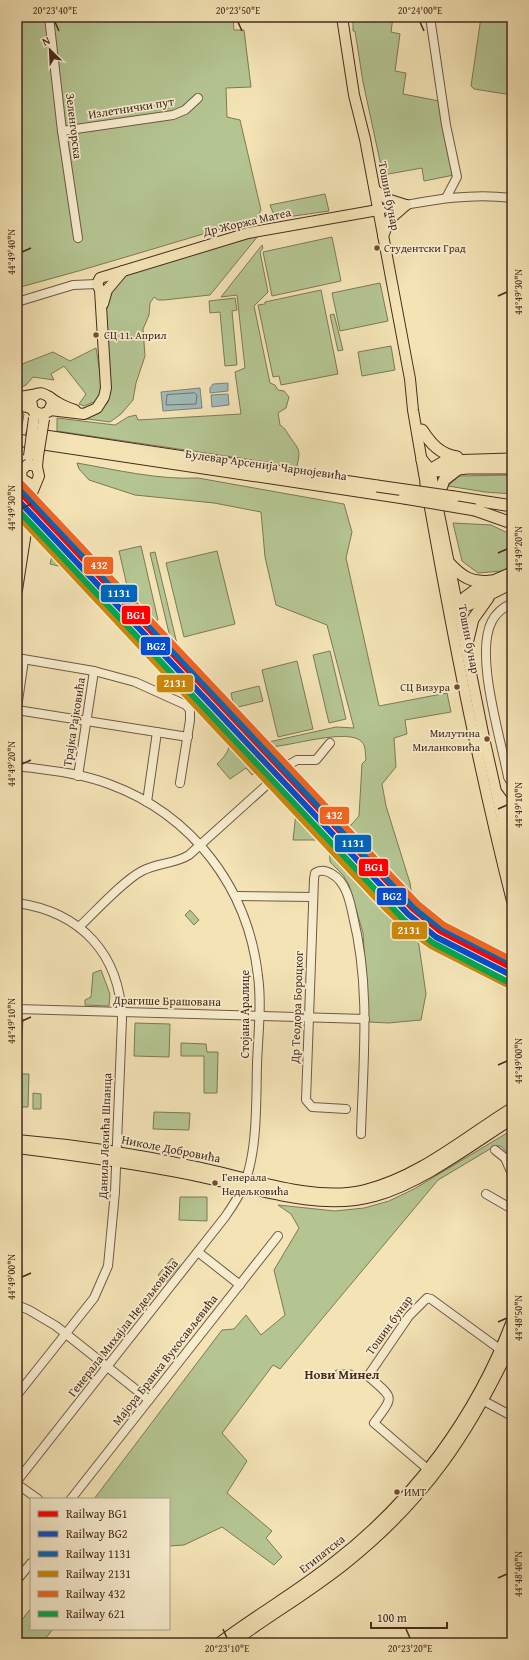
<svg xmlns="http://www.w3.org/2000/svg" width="529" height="1660" viewBox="0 0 529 1660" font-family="'Gentium Book Plus',serif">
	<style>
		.green { fill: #b4c592; stroke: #7e7858 }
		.water { fill: #a1bbb9; stroke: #7d817b }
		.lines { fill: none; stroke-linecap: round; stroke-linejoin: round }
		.shore { stroke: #74726c; stroke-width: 1 }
		.minor-casing { stroke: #735844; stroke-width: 10 }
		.major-casing { stroke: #482a1e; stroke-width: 12 }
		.highway-casing { stroke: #482a1e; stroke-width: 13 }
		.minor { stroke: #f7edcf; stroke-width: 8 }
		.major { stroke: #f3e3b5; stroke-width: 10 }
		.highway { stroke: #f3e3b5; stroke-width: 11 }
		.major-bridge-casing { stroke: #482a1e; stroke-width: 12; stroke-linecap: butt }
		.highway-bridge-casing { stroke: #482a1e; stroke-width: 13; stroke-linecap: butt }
		.major-bridge { stroke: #f3e3b5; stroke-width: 10 }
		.highway-bridge { stroke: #f3e3b5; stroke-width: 11 }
		.rail-1-casing { stroke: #f7edcf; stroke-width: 9 }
		.rail-2-casing { stroke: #f7edcf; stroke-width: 9 }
		.rail-3-casing { stroke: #f7edcf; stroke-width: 9 }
		.rail-4-casing { stroke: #f7edcf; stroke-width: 9 }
		.rail-5-casing { stroke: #f7edcf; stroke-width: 9 }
		.rail-6-casing { stroke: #f7edcf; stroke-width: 9 }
		.rail-1 { stroke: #f00; stroke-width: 6 }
		.rail-2 { stroke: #044cd0; stroke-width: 6 }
		.rail-3 { stroke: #0065bd; stroke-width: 6 }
		.rail-4 { stroke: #cb8708; stroke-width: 6 }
		.rail-5 { stroke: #f26522; stroke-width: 6 }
		.rail-6 { stroke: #00a651; stroke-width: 6 }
		.ticks { fill: none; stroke: #482a1e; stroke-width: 1.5 }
		.bus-dot { fill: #7a4b2a; stroke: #f7edcf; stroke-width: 1.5 }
		.labels { text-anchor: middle; stroke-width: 3.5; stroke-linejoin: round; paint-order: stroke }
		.bus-label { font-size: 11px; fill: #482a1e; stroke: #f7edcf; text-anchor: start }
		.street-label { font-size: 12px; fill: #482a1e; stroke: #f7edcf }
		.neighbourhood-label { font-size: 13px; font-weight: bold; fill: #482a1e; stroke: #f7edcf }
		.line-badge { stroke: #f7edcf; stroke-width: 1.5 }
		.badge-label { font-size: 11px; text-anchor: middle; font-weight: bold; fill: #fff }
		.neatline { fill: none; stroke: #482a1e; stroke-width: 1.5 }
		.ticks-label { font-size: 10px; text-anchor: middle; fill: #482a1e }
	</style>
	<rect width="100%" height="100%" fill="#f3e3b5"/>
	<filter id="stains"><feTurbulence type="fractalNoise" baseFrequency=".005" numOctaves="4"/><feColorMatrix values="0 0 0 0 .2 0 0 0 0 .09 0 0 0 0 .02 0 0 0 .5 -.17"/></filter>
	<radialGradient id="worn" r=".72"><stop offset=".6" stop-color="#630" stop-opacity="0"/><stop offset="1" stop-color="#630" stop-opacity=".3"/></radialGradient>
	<g class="green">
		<path d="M17,17H233L234,30H244L251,87L226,88L227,117L240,120L261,210L256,219C176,241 97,267 17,288Z"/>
		<polygon points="353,17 393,17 391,32 400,34 395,71 406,73 403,94 439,101 454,175 424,181 422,168 383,175 363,82 355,31 353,31"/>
		<polygon points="481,17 512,17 512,95 474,89 471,86"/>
		<polygon points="325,194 329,211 280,218 274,215 270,205"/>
		<polygon points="258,236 210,295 164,300 158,300 154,297 150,303 149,315 143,329 145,356 136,383 133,400 121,414 110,422 80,418 101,411 108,402 110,387 104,306 119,277 233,241"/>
		<polygon points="332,237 341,281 272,296 263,252"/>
		<path d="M262,245L263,248L260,252L268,292L254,306L270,383L275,385L278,390L284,391L289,397L286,408L278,413L280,425C286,429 286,431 290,437C299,450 301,449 297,466L284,468L273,463L57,431V418L115,425L128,417L136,415L138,420L241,414L235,372L245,368L237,295L221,297Z"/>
		<polygon points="380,283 388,321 340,331 332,293"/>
		<polygon points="321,290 338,374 281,385 279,376 273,377 258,305 265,304 265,302"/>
		<polygon points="235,298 237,310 232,311 237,365 225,366 220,312 210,313 209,301"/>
		<polygon points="334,314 343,350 338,351 330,315"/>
		<polygon points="391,346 395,370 362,376 358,352"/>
		<polygon points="96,348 102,386 98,400 84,406 79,404 86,394 64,366 51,374 54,380 33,377 26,385 17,389 17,366 53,352 70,361"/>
		<polygon points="17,406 24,414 22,426 17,425"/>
		<path d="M77,463C117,470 159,480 198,478L344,504L352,532L346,558L379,706L447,693L451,712L405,720L407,734L394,738L396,767L382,784L386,806L410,883L426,994L421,1020L388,1023L369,1022L363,933L349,885L343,875L330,862L329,840H293L297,804L309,802L330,825L342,828L351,825L359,816L362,764L366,760C365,754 366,746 362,742C349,727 288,747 269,747L264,743L336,727L354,728L327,625L276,605L265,557L261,512L214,503L135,495L89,480L79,469Z"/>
		<polygon points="512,475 512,494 485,492 448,486 459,476"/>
		<polygon points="453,523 491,525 512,535 512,565 502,571 478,573 462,561"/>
		<polygon points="57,536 83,543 76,570 50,564"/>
		<polygon points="141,546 158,620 136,625 119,551"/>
		<polygon points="217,551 235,624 184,637 166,563"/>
		<polygon points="155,552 178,648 173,650 150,553"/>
		<polygon points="330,651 346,719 329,723 313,655"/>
		<polygon points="297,661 313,729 278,737 262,670"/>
		<polygon points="259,686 263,701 234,708 231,693"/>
		<path d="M209,702L266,763L252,775L246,768L230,779L217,764C232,750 234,740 220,723C218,721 215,719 213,717C211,712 211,710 207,706Z"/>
		<polygon points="190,910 199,920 194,925 185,915"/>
		<polygon points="101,970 110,994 109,1006 85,1005 85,1000 91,997 93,973"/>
		<polygon points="17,1019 23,1019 22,1039 17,1039"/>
		<polygon points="135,1023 170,1024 169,1057 134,1056"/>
		<polygon points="181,1043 206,1044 207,1052 218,1052 217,1093 204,1093 204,1056 181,1056"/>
		<polygon points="20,1074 29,1074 28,1107 20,1107"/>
		<polygon points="33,1093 41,1094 41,1109 33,1109"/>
		<polygon points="154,1112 190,1113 189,1130 153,1129"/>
		<polygon points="512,1130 512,1158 501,1146 495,1146 438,1180 280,1369 273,1365 222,1433 247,1461 227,1493 272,1531 266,1538 282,1557 274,1565 222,1527 184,1545 169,1546 169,1499 94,1499 222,1330 234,1329 246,1315 261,1335 285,1315 274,1270 299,1228 291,1214 278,1205 335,1211 364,1208 389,1201 414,1189"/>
		<polygon points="180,1197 207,1197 207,1221 179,1220"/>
		<polygon points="172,1258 180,1265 166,1282 158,1275"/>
		<polygon points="336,1370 351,1370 359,1374 342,1377 335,1371"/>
		<polygon points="31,1608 31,1629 53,1629 42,1643 17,1643 21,1621"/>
	</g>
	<g class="water">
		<polygon points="228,383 228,391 210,393 210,388 213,384"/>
		<polygon points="200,388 202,408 163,411 161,392"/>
		<polygon points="228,394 229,405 212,407 211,395"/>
	</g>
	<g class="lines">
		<polygon class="shore" points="195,393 197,395 196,404 166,405 167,395"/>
		<g class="minor-casing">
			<g id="minor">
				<polyline points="49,17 62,131 78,238"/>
				<polyline points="430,17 446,125 457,177 446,198"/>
				<polyline points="62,131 173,115 185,110 198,98"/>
				<path d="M378,210C423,202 466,192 512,198"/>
				<polyline points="17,302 73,285 97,284"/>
				<path d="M512,603C504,607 496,613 492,621C474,654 501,739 508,777L512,784"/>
				<polyline points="17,658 94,671 135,682 186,705 190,710 190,720 180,783"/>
				<polyline points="17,708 24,660"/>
				<polyline points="17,710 188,737"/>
				<path d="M17,766C47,770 80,773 109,784C193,815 248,888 258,976C262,1005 258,1035 257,1064C256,1099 258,1154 243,1186C239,1197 232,1207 225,1217L17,1481"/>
				<polyline points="78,776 94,671"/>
				<polyline points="147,802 157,732"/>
				<polyline points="499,827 512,828"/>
				<polyline points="236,896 313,897"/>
				<path d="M17,903C81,912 120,954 122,1019L115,1192L108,1266L94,1298L17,1395"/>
				<path d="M79,927C95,912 124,880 142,871C157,863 175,864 189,855L290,764L297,760H316L330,743"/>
				<polyline points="17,1009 365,1019"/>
				<path d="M346,1109L312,1107L306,1100L314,879L315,873C321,869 327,871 332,874C346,882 350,901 353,916C371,988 363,1061 361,1134"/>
				<polyline points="495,1150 505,1158 512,1174"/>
				<polyline points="486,1194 512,1209"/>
				<polyline points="198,1252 240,1285"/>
				<polyline points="17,1305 29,1310 56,1326 149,1400"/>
				<polyline points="484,1401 512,1416"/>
				<path d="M431,1472L374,1423C395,1395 394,1399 368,1376L409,1316L427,1298L431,1299L505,1353"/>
				<polyline points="17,1484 38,1499"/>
				<polyline points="71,1499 278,1236"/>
				<polyline points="17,1580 31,1563"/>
			</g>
		</g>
		<g class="major-casing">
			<g id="major">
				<path d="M342,17L354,95L365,139L410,379L413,410C441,574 471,739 512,901"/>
				<polyline points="375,190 387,199 406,205"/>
				<polyline points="383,236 390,219 406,205"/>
				<polyline points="103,304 107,290 123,271"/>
				<path d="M50,397L52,404L48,412L41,414L33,411L31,400C39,386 48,397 57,402C63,406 68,408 75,410"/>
				<polyline points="50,410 84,414 97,408 104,397 106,388 100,290 97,284 100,278 248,233 378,210"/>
				<polyline points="430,469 484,738 512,863"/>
				<polyline points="29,483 22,479 21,471 27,465 32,465 37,467"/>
				<polyline points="17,532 24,481"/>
				<polyline points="17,590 32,493 39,476 37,467 38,456"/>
				<polyline points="498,794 512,814"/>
				<path d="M17,1140C77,1145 137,1154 196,1167C248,1177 313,1203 365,1190C419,1177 465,1137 512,1108"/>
				<path d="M17,1148C74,1155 131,1163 188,1174C246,1185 316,1213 375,1196C422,1183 471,1145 512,1119"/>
				<path d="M219,1643C256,1615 297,1592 333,1563C414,1501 476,1416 512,1321"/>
				<path d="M232,1643C270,1615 310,1592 346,1563C425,1500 469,1434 512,1343"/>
			</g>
		</g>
		<g class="highway-casing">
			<g id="highway">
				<polyline points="17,398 35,395"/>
				<polyline points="17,404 32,408"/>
				<path d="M422,430C431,444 440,454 457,457"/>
				<polyline points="32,434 377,486"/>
				<polyline points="17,440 404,498"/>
				<polyline points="422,460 430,470 436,471 468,468 512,468"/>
				<polyline points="426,484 430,470 445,461 512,459"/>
				<polyline points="454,497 512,506"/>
				<polyline points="437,500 444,480 457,470"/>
				<polyline points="475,510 512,523"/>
				<path d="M449,563C461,576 472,584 491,581"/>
				<polyline points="447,596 458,604 468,605 512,583"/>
				<path d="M451,616C462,592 489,583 512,573"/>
				<polyline points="466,648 473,619 488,598"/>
			</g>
		</g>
		<use href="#minor" class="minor"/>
		<use href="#major" class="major"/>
		<use href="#highway" class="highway"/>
		<g class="major-bridge-casing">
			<g id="major-bridge">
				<polyline points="29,456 34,418"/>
				<polyline points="38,456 44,419"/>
			</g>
		</g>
		<g class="highway-bridge-casing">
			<g id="highway-bridge">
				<polyline points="377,486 454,497"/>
				<polyline points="404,498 475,510"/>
			</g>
		</g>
		<use href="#major-bridge" class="major-bridge"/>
		<use href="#highway-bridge" class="highway-bridge"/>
		<g class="rail-1-casing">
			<polyline id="rail-1" points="17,489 413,909 440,931 512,968"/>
		</g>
		<g class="rail-2-casing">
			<polyline id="rail-2" points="17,499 408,914 436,937 509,974"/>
		</g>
		<g class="rail-3-casing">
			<polyline id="rail-3" points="22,490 399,892 420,913 442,928 512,963"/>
		</g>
		<g class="rail-4-casing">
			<polyline id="rail-4" points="17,515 384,907 406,928 431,946 506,984"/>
		</g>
		<g class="rail-5-casing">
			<polyline id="rail-5" points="22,484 418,904 444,925 512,960"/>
		</g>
		<g class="rail-6-casing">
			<polyline id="rail-6" points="17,509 403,919 433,943 506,981"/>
		</g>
		<use href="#rail-1" class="rail-1"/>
		<use href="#rail-2" class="rail-2"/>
		<use href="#rail-3" class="rail-3"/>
		<use href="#rail-4" class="rail-4"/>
		<use href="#rail-5" class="rail-5"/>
		<use href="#rail-6" class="rail-6"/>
	</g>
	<path class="ticks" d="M55,22L59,31M238,22L242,31M420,22L424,31M22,252L31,248M498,296L507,292M22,508L31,504M498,553L507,549M22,764L31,760M498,809L507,805M22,1021L31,1017M498,1065L507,1061M22,1277L31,1273M498,1322L507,1318M498,1578L507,1574M223,1629L227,1638M406,1629L410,1638"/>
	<g class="bus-dot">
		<circle cx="377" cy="248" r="3.5"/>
		<circle cx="96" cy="335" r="3.5"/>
		<circle cx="457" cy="687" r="3.5"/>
		<circle cx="487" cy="739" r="3.5"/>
		<circle cx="215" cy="1183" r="3.5"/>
		<circle cx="397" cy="1492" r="3.5"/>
	</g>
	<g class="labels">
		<g class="bus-label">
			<text x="384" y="252">Студентски Град</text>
			<text x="104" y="339">СЦ 11. Април</text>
			<text x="450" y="691" text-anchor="end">СЦ Визура</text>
			<text x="480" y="737" text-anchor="end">Милутина<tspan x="480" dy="14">Миланковића</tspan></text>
			<text x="222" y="1181">Генерала<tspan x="222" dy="14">Недељковића</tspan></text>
			<text x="404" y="1496">ИМТ</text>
		</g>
		<g class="street-label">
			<text transform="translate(131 108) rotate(-9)" y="4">Излетнички пут</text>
			<text transform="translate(74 126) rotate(83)" y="4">Зеленгорска</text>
			<text transform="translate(389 196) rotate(79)" y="4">Тошин бунар</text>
			<text transform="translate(247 222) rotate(-13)" y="4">Др Жоржа Матеа</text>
			<text transform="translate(266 465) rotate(8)" y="4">Булевар Арсенија Чарнојевића</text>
			<text transform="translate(469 639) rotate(79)" y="4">Тошин бунар</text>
			<text transform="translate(74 722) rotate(-81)" y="4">Трајка Рајковића</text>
			<text transform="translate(167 1001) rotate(1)" y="4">Драгише Брашована</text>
			<text transform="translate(297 1007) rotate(-88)" y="4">Др Теодора Бороцког</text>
			<text transform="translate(245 1014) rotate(-90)" y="4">Стојана Аралице</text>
			<text transform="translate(105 1136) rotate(-88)" y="4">Данила Лекића Шпанца</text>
			<text transform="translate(171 1149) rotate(11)" y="4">Николе Добровића</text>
			<text transform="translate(389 1325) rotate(-54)" y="4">Тошин бунар</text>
			<text transform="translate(123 1328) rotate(-52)" y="4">Генерала Михајла Недељковића</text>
			<text transform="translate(165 1360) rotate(-52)" y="4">Мајора Бранка Вукосављевића</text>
			<text transform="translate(322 1554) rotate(-38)" y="4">Египатска</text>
		</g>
		<g class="neighbourhood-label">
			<text x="342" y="1379">Нови Минел</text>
		</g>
	</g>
	<g class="line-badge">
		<rect x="83" y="556" width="31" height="19" rx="4" fill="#f26522"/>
		<rect x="100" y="584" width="38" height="19" rx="4" fill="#0065bd"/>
		<rect x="121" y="605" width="30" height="20" rx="4" fill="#f00"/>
		<rect x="140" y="636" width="31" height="20" rx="4" fill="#044cd0"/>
		<rect x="156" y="674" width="38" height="19" rx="4" fill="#cb8708"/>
		<rect x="319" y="806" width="31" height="19" rx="4" fill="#f26522"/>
		<rect x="334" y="834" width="38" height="19" rx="4" fill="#0065bd"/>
		<rect x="358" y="858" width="31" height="19" rx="4" fill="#f00"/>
		<rect x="376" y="887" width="31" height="19" rx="4" fill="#044cd0"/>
		<rect x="391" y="921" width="37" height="19" rx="4" fill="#cb8708"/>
	</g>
	<g class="badge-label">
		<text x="99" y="569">432</text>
		<text x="119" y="597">1131</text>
		<text x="136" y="619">BG1</text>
		<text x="156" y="650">BG2</text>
		<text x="175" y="687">2131</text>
		<text x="334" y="819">432</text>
		<text x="353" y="847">1131</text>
		<text x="374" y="871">BG1</text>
		<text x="392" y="900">BG2</text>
		<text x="409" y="934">2131</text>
	</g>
	<rect width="529" height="1660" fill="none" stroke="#f3e3b5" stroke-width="44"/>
	<rect x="30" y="1498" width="140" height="132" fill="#f7edcf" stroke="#b19f88"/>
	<rect x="38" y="1511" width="20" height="6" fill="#ff0000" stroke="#b19f88"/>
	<text x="66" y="1518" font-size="12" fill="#482a1e">Railway BG1</text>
	<rect x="38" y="1531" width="20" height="6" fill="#044cd0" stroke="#b19f88"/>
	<text x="66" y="1538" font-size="12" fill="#482a1e">Railway BG2</text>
	<rect x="38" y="1551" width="20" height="6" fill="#0065bd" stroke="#b19f88"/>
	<text x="66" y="1558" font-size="12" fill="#482a1e">Railway 1131</text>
	<rect x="38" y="1571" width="20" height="6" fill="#cb8708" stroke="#b19f88"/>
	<text x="66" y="1578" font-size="12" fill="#482a1e">Railway 2131</text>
	<rect x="38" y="1591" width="20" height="6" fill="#f26522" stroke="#b19f88"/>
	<text x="66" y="1598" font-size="12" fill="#482a1e">Railway 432</text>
	<rect x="38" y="1611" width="20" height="6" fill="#00a651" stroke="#b19f88"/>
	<text x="66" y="1618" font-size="12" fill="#482a1e">Railway 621</text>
	<g transform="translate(50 50) rotate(336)" stroke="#f7edcf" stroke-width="3" paint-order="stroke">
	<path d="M0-3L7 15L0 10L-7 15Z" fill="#482a1e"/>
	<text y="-6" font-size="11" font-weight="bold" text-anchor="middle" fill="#482a1e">N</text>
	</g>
	<path d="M371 1622v6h76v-6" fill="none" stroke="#482a1e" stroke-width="2"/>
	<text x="377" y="1622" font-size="12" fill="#482a1e" stroke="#f7edcf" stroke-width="3" paint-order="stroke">100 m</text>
	<rect x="22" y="22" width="485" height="1616" class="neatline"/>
	<g class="ticks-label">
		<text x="55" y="14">20°23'40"E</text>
		<text x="238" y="14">20°23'50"E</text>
		<text x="420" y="14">20°24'00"E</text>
		<text transform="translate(11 252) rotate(-90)" y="4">44°49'40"N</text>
		<text transform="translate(518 292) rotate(-90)" y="4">44°49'30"N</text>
		<text transform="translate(11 508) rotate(-90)" y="4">44°49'30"N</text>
		<text transform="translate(518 549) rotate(-90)" y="4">44°49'20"N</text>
		<text transform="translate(11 764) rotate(-90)" y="4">44°49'20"N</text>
		<text transform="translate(518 805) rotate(-90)" y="4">44°49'10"N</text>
		<text transform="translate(11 1021) rotate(-90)" y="4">44°49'10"N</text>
		<text transform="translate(518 1061) rotate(-90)" y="4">44°49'00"N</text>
		<text transform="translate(11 1277) rotate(-90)" y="4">44°49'00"N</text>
		<text transform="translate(518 1318) rotate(-90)" y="4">44°48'50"N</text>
		<text transform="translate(518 1574) rotate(-90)" y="4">44°48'40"N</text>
		<text x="227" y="1652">20°23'10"E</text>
		<text x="410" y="1652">20°23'20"E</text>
	</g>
	<rect width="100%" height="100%" filter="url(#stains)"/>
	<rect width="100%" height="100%" fill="url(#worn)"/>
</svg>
